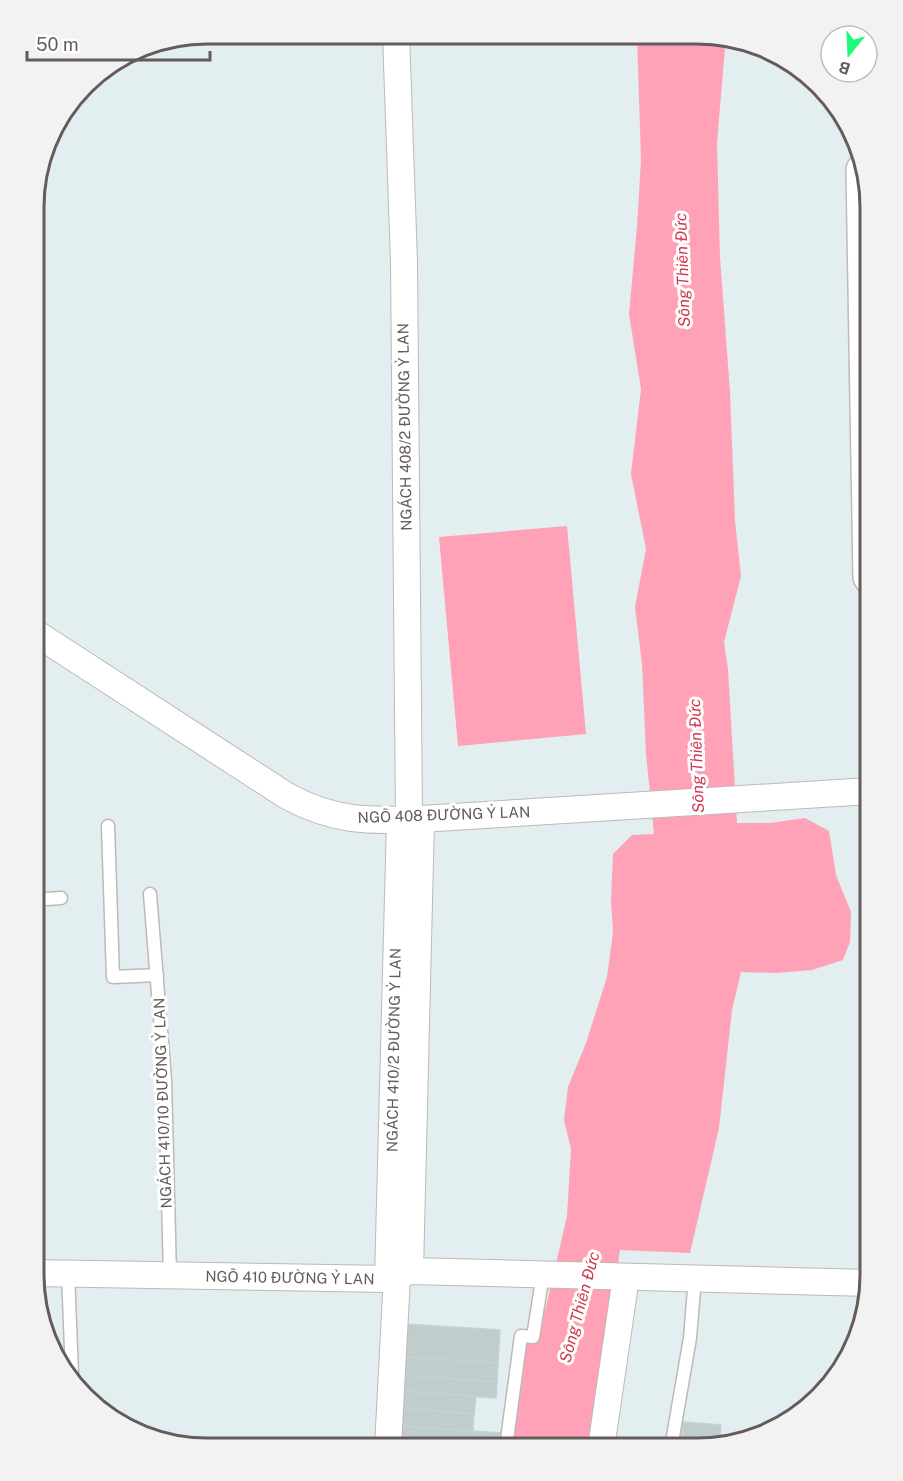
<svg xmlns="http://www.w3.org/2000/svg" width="903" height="1481" viewBox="0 0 903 1481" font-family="'Public Sans',sans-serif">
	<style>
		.water { fill: #ffa2b7 }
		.building { fill: #c1cccd; stroke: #c0d4d4; stroke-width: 1.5 }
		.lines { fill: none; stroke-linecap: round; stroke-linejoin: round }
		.lane-casing { stroke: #c0b7b8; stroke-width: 15 }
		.street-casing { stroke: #c0b7b8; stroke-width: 28 }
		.secondary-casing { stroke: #c2b8b9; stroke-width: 36 }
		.lane { stroke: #fff; stroke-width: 12 }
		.street { stroke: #fff; stroke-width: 26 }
		.secondary { stroke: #fff; stroke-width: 33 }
		.labels { text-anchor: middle; stroke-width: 6; stroke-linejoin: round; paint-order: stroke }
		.street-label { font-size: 15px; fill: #655a5c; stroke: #fff }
		.water-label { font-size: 16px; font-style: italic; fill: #cf384e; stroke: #fff }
		.rim { fill: none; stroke: #655a5c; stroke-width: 3 }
	</style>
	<rect width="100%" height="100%" fill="#e2eeef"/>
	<g class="water">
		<polygon points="637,36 726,36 717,143 720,258 730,392 735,521 741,576 724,642 728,669 737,823 770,823 805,818 829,831 836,875 851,912 850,942 843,960 812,970 776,973 741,972 732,1010 719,1128 690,1253 620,1250 591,1448 510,1447 525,1337 539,1337 567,1216 571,1149 564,1120 568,1087 586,1043 607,977 613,932 611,900 613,854 632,835 654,834 646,754 642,664 635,607 646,549 631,474 641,389 629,314 637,227 641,160"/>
		<polygon points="567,526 586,734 458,746 439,537"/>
	</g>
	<g class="building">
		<polygon points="405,1324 500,1330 498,1363 403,1357"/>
		<polygon points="403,1357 498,1363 497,1382 401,1375"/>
		<polygon points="401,1375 497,1382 496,1398 400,1391"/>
		<polygon points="400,1391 476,1396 474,1414 399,1408"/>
		<polygon points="399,1408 474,1414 473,1431 398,1426"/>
		<polygon points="683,1422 721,1425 719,1444 712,1445 681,1441"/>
		<polygon points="398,1426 473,1431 472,1447 397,1442"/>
		<polygon points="473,1431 501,1433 501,1447 472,1447"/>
		<polygon points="674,1441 712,1445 697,1448 673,1448"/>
		<polygon points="397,1442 467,1447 396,1447"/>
	</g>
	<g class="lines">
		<g class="lane-casing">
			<g id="lane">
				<polyline points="108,826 113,977 157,975"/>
				<polyline points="150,894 165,1080 170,1275"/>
				<polyline points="33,900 61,898"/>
				<polyline points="68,1273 72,1374"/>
				<polyline points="506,1447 521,1336 533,1337 543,1274"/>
				<polyline points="671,1448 690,1338 695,1278"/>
			</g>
		</g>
		<g class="street-casing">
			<g id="street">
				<polyline points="396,34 404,262 409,819"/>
				<path d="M34,632L287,796C335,822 368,821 421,819L870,791"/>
				<polyline points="410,1271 421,819"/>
				<polyline points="33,1273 388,1279 410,1271 870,1283"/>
				<polyline points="388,1279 400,820"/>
				<polyline points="388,1447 397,1276"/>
				<polyline points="601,1448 626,1277"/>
			</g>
		</g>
		<g class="secondary-casing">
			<polyline id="secondary" points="863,170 870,577"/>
		</g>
		<use href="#lane" class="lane"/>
		<use href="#street" class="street"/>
		<use href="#secondary" class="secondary"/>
	</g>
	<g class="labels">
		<g class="street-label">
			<text transform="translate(405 427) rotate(-91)" y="5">NGÁCH 408/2 ĐƯỜNG Ỷ LAN</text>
			<text transform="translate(444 815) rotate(-2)" y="5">NGÕ 408 ĐƯỜNG Ỷ LAN</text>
			<text transform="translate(394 1050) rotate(-89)" y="5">NGÁCH 410/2 ĐƯỜNG Ỷ LAN</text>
			<text transform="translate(163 1103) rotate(-92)" y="5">NGÁCH 410/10 ĐƯỜNG Ỷ LAN</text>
			<text transform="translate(290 1278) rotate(1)" y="5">NGÕ 410 ĐƯỜNG Ỷ LAN</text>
		</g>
		<g class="water-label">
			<text transform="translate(682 270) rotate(-92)" y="6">Sông Thiên Đức</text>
			<text transform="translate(696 756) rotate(-92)" y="6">Sông Thiên Đức</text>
			<text transform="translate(579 1307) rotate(-75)" y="6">Sông Thiên Đức</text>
		</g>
	</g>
	<path d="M0 0H903V1481H0ZM207 44H697A163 163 0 0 1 860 207V1275A163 163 0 0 1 697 1438H207A163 163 0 0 1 44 1275V207A163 163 0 0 1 207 44Z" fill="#f3f2f2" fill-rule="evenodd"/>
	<path class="rim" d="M207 44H697A163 163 0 0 1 860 207V1275A163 163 0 0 1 697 1438H207A163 163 0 0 1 44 1275V207A163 163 0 0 1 207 44Z"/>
	<g transform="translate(849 54) rotate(198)"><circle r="28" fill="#ffffff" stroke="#c1bdbe" stroke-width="1.5"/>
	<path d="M0-4.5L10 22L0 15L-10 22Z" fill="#1dfb7a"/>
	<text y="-9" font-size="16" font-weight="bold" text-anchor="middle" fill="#655a5c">B</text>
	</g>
	<path d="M27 51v9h183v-9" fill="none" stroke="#655a5c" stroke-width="3"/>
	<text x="36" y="51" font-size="18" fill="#655a5c" stroke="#ffffff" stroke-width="4.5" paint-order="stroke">50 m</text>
</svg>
